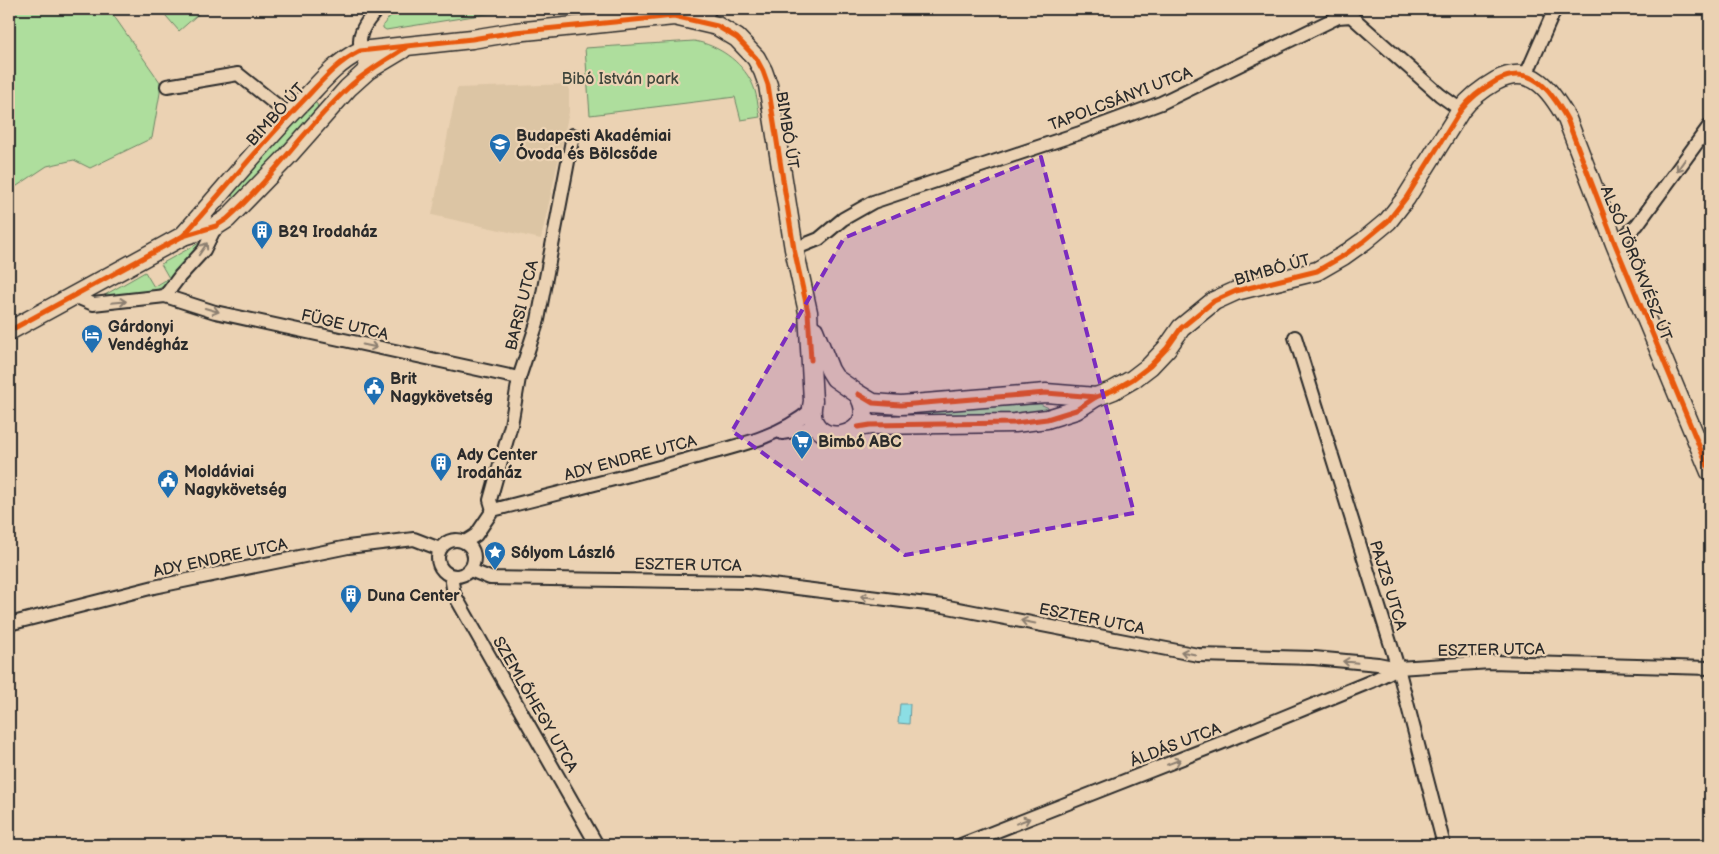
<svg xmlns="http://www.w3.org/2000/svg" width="1719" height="854" viewBox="0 0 1719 854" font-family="'Balsamiq Sans',sans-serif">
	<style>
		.built { fill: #dcc5a4 }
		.green { fill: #aede9d; stroke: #6c8464 }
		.water { fill: #8cdee4; stroke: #65969a }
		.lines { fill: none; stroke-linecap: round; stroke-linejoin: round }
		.street-casing { stroke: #2b2b2b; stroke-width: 16 }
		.secondary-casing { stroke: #2b2b2b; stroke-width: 21 }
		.street { stroke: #ebd2b3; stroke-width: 12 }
		.secondary { stroke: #ebd2b3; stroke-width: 18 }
		.cycleway-casing { stroke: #ebd2b3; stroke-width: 8 }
		.cycleway { stroke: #e8590c; stroke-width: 5 }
		.oneway { stroke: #8b7e6f }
		.marked { fill: #7b2cbf; fill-opacity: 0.2; stroke: #7b2cbf; stroke-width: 4; stroke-dasharray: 10 6; stroke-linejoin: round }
		.labels { text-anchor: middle; stroke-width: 4.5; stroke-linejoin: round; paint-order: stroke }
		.park-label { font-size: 16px; fill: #3f463c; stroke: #ebd2b3 }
		.street-label { font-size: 16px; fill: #2b2b2b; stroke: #ebd2b3 }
		.poi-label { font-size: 16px; font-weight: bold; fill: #2b2b2b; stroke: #ebd2b3; text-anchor: start }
	</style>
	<rect width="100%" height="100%" fill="#ebd2b3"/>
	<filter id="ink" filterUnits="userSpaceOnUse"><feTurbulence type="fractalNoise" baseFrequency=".02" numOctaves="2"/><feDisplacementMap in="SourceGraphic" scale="10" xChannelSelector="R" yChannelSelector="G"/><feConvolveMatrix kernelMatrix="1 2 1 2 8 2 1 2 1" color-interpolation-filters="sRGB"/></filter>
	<g filter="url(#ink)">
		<polygon class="built" points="569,84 569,112 541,239 432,215 457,88"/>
		<g class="green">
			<polygon points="9,9 109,9 160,82 160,93 152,138 90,168 74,160 47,166 11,190 12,201 9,199"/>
			<polygon points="160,9 204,9 179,31"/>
			<polygon points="396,9 488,9 493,13 386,30 383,28 383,25"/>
			<path d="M694,41C718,45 741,61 752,83C757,93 758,106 760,117L741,120L735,97L590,115L585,48Z"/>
			<polygon points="309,102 314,102 317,104 318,109 237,200 233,199 232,191"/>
			<path d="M199,243L201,246C189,259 173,282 157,290C141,297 120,296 103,296L145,272L154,287L169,278L161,264Z"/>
			<polygon points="1040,404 1049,408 1040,412 920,421 916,418 914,414 918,411"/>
		</g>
		<polygon class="water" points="900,704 910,704 909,724 898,723"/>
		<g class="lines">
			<g class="street-casing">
				<g id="street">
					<polyline points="703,21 710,9"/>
					<path d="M368,70C356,42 356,32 378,9"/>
					<polyline points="1526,75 1555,9"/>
					<polyline points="167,86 238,74 289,115"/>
					<polyline points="1615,244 1637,225 1710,125"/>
					<polyline points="794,249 819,239 843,219 873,202 1080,133 1161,103 1338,17 1351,16 1440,95 1461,110"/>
					<polyline points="74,296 93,304 165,296 215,312 519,378"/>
					<polyline points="165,296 180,276 204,250 216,226"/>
					<polyline points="1295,337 1398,668 1444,845"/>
					<polyline points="782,433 817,427"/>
					<polyline points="493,510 490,500 511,425 519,378 538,320 573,135"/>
					<circle cx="456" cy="558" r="18"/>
					<path d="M465,542L476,535L493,510C559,493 624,477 689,459C731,447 777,439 811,410"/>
					<polyline points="470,570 490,578 748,582 943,606 1198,655 1314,658 1378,664 1398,668 1491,662 1710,668"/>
					<polyline points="451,576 454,594 597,845"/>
					<polyline points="9,624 154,587 348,547 414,539 440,549"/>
					<polyline points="961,845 1221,743 1372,681 1398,668"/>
				</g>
			</g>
			<g class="secondary-casing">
				<g id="secondary">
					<path d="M183,236C223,191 261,144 303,101C321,82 336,63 360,51L472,39L515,32L674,16L717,26L737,38L756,58L763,71L768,85L794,249L808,312L813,401C801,455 886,440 858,394"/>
					<polyline points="814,330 830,370 835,378 858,394 873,403 901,405 1046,393 1096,397"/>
					<polyline points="9,331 183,236 216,226 227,219 286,158 348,88 368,70 403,49"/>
					<path d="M858,427L870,425L1015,423L1047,419L1076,410L1096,397L1114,390L1133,379L1150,366L1167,348L1181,328L1214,301L1236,291L1317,271L1343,256L1364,241L1388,221L1406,198L1461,110C1471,97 1482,89 1496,81C1532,62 1551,91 1567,119L1615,244L1710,472"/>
				</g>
			</g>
			<use href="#street" class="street"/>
			<use href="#secondary" class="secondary"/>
			<g class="cycleway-casing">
				<g id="cycleway">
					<path d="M183,236C223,191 261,144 303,101C321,82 336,63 360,51L472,39L515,32L674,16L717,26L737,38L756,58L763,71L768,85L794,249L808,312L811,360"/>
					<path d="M9,331L183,236L216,226L227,219C272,179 305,128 349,87C366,71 386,60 405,48"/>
					<polyline points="858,394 873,403 901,405 1046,393 1096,397"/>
					<path d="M858,427L870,425L1015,423L1047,419L1076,410L1096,397L1114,390L1133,379L1150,366L1167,348L1181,328L1214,301L1236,291L1317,271L1343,256L1364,241L1388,221L1406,198L1461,110C1471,97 1482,89 1496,81C1532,62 1551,91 1567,119L1615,244L1710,472"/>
				</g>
			</g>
			<use href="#cycleway" class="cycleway"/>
		</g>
		<defs><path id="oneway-shaft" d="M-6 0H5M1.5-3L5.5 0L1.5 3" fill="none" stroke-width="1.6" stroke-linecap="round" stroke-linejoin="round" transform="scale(1.25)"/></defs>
		<g class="oneway">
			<use href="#oneway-shaft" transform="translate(1681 165) rotate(126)"/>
			<use href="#oneway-shaft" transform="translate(203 249) rotate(-56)"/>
			<use href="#oneway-shaft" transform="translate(119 302) rotate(-5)"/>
			<use href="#oneway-shaft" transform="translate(212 310) rotate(16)"/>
			<use href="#oneway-shaft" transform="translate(370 346) rotate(12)"/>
			<use href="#oneway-shaft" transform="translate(868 597) rotate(-173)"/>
			<use href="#oneway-shaft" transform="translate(1028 622) rotate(-169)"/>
			<use href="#oneway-shaft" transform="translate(1188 653) rotate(-169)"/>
			<use href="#oneway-shaft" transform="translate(1350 662) rotate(-174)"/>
			<use href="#oneway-shaft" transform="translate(1174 762) rotate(-21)"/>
			<use href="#oneway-shaft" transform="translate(1023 821) rotate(-21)"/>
		</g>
	</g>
	<path class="marked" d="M1041,157L1134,513L905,555L732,431L844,238Z"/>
	<defs>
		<g id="school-pin" transform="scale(1.125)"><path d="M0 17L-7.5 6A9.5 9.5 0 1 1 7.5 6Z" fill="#1f6fb2" stroke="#ebd2b3"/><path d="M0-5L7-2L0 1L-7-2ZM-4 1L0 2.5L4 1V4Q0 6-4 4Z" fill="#fff"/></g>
		<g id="building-pin" transform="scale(1.125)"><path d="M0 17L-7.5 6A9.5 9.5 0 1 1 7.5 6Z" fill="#1f6fb2" stroke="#ebd2b3"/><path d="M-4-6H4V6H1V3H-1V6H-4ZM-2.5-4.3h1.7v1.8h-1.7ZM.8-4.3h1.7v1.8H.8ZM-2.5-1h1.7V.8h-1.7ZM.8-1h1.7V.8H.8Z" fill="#fff"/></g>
		<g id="hotel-pin" transform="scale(1.125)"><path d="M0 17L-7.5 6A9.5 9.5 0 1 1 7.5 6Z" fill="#1f6fb2" stroke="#ebd2b3"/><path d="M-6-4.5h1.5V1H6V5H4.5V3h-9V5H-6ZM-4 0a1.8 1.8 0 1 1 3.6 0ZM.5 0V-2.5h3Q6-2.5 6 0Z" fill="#fff"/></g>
		<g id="civic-pin" transform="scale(1.125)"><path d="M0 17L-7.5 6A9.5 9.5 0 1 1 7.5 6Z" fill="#1f6fb2" stroke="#ebd2b3"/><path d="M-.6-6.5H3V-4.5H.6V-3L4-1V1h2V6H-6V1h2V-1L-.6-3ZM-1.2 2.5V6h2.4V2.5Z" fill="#fff"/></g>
		<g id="supermarket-pin" transform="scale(1.125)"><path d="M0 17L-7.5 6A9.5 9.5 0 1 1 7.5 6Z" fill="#1f6fb2" stroke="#ebd2b3"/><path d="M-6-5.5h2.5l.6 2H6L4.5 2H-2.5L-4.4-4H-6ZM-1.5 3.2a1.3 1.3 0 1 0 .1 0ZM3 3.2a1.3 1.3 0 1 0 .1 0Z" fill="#fff"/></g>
		<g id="sight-pin" transform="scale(1.125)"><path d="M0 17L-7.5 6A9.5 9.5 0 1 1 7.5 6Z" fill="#1f6fb2" stroke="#ebd2b3"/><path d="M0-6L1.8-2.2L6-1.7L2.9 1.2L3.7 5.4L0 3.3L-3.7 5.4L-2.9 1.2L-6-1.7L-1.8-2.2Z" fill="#fff"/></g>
	</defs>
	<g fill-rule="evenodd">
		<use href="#school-pin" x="500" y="144"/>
		<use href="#building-pin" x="262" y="231"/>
		<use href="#hotel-pin" x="92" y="335"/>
		<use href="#civic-pin" x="374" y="387"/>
		<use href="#supermarket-pin" x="802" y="441"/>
		<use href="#building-pin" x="441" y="463"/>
		<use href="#civic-pin" x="168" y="480"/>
		<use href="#sight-pin" x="495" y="552"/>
		<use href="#building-pin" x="351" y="595"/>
	</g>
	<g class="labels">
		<g class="park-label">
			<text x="620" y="84">Bibó István park</text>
		</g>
		<g class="street-label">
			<text transform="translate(1120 98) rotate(-21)" y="6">TAPOLCSÁNYI UTCA</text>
			<text transform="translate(275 114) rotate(-48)" y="6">BIMBÓ ÚT</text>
			<text transform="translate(788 130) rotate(81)" y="6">BIMBÓ ÚT</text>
			<text transform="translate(1637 263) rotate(68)" y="6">ALSÓ TÖRÖKVÉSZ ÚT</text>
			<text transform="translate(1272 269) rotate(-16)" y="6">BIMBÓ ÚT</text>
			<text transform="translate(521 305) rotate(-76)" y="6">BARSI UTCA</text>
			<text transform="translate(345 324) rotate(13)" y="6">FÜGE UTCA</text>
			<text transform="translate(630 457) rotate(-15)" y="6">ADY ENDRE UTCA</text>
			<text transform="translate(220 557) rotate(-12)" y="6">ADY ENDRE UTCA</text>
			<text transform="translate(688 564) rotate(1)" y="6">ESZTER UTCA</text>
			<text transform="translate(1389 585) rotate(73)" y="6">PAJZS UTCA</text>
			<text transform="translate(1092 618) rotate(11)" y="6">ESZTER UTCA</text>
			<text transform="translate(1491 649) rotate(-1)" y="6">ESZTER UTCA</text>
			<text transform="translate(536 704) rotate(60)" y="6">SZEMLŐHEGY UTCA</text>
			<text transform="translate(1175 744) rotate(-21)" y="6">ÁLDÁS UTCA</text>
		</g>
		<g class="poi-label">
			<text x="516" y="141">Budapesti Akadémiai<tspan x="516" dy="18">Óvoda és Bölcsőde</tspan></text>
			<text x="278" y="237">B29 Irodaház</text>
			<text x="108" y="332">Gárdonyi<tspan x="108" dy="18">Vendégház</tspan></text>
			<text x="390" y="384">Brit<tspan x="390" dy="18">Nagykövetség</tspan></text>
			<text x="818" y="447">Bimbó ABC</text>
			<text x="457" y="460">Ady Center<tspan x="457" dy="18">Irodaház</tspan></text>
			<text x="184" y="477">Moldáviai<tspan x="184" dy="18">Nagykövetség</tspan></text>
			<text x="511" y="558">Sólyom László</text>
			<text x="367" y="601">Duna Center</text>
		</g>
	</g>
	<rect width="1719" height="854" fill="none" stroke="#ebd2b3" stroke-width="30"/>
	<rect x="15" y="15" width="1689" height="824" fill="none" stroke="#2b2b2b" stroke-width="2" filter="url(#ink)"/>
</svg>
